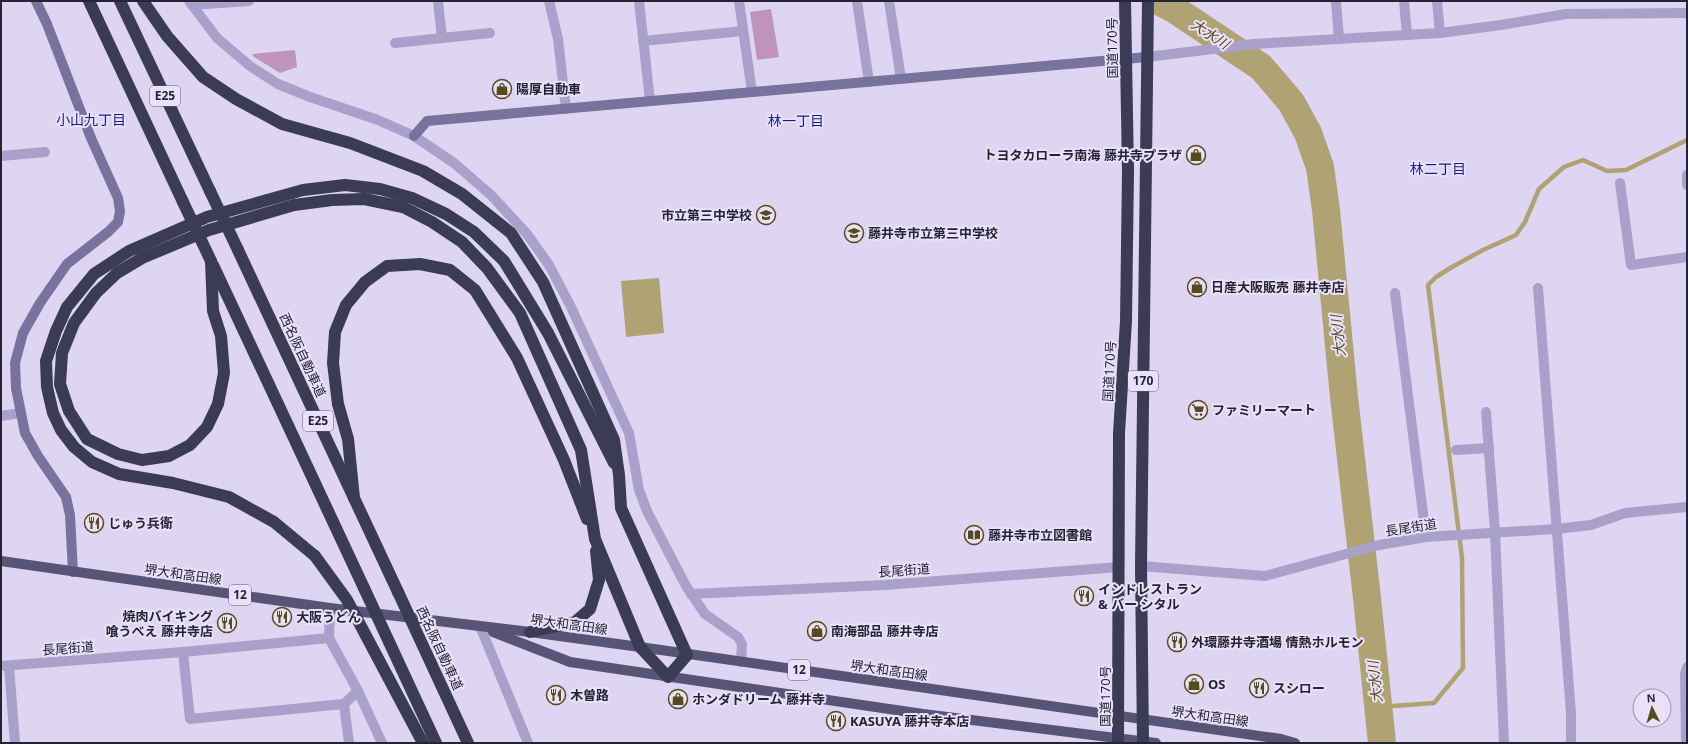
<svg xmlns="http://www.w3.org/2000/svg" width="1688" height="744" viewBox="0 0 1688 744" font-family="'Noto Sans','Noto Sans JP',sans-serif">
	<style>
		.green { fill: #c095bd }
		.water { fill: #afa373 }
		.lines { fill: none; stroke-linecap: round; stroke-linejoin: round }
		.stream { stroke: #afa373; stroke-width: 4.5 }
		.river { stroke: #afa373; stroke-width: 28 }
		.street { stroke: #a9a1c9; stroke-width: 10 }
		.secondary { stroke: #77739d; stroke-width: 10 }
		.primary { stroke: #575476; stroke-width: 10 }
		.highway { stroke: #3c3b55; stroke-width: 12 }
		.highway-bridge { stroke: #3c3b55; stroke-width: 12 }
		.labels { text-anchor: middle; stroke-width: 4; stroke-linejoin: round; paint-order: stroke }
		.shield { fill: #e8e1f9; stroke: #605d6e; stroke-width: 1 }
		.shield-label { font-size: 12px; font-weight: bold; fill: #252433 }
		.street-label { font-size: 13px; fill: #252433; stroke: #e8e1f9 }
		.poi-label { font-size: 13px; font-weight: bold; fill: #252433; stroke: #e8e1f9; text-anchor: start }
		.water-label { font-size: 14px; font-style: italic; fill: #564a19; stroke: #e8e1f9 }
		.neighbourhood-label { font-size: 14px; fill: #1a1c85; stroke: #e8e1f9 }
	</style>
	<rect width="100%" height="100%" fill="#ddd5f1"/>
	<g class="green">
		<polygon points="771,9 779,57 757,60 750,12"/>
		<polygon points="295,50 297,67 280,73 254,57 252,54"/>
	</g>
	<polygon class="water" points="659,278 664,333 626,337 621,281"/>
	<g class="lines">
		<polyline class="stream" points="1379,707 1434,703 1463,668 1462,558 1428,285 1436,277 1452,267 1483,250 1516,235 1525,222 1539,189 1564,167 1583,160 1607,171 1626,170 1687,140"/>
		<polyline class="river" points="1158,1 1174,9 1261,67 1291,102 1308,133 1320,167 1326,210 1344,397 1367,598 1382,743"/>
		<g class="street">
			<polyline points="189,1 217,38 250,66 278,84 310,97 378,120 414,136 454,163 491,195 527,234 549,265 571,307 629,433 639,490 647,511 686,586 705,614 738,637 742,644 741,662"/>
			<polyline points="438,1 442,38"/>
			<polyline points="549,1 558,39 566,109"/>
			<polyline points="639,1 650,101"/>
			<polyline points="739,1 752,92"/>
			<polyline points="857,1 869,82"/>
			<polyline points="889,1 901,79"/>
			<polyline points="1336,1 1339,39"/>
			<polyline points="1404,1 1407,35"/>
			<polyline points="1437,1 1440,33"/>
			<polyline points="192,5 249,1"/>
			<polyline points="643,41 743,31"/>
			<polyline points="395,43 490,33"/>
			<polyline points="1147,57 1254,44 1440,33 1501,25 1566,14 1687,13"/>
			<polyline points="1,156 45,152"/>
			<polyline points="1687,175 1687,185"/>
			<polyline points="1620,183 1631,265 1687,257"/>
			<polyline points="1538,288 1571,713 1571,743"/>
			<polyline points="1395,293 1426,537"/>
			<polyline points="1486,412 1495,532 1504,743"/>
			<polyline points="1,416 20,413"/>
			<polyline points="1456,450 1489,448"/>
			<polyline points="1141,566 1265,576 1379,545 1426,537 1556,529 1591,525 1625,513 1687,507"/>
			<polyline points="691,594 885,585 1119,567"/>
			<polyline points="330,608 329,638 358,691 382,743"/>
			<polyline points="480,626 528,743"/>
			<polyline points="183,652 190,719 344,704 358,691"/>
			<polyline points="1,666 183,652 329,638"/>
			<polyline points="9,666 15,743"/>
			<polyline points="344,704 349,743"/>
			<polyline points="1686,743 1685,674 1687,667"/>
		</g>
		<g class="secondary">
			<polyline points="36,1 47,24 91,138 118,198 120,211 118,222 108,232 67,264 40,303 23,333 15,363 16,388 25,433 38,456 66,497 70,515 73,572"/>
			<polyline points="414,136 427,121 1147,57"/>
		</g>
		<g class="primary">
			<polyline points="1,561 330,608 530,632 640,647 1281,739 1295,743"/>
			<polyline points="493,632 570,662 923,714 1156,743"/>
		</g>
		<g class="highway">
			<polyline points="89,1 183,202"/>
			<polyline points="120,1 210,191"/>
			<polyline points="143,1 167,36 203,77 236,99 282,124 350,143 423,171 462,194 511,233 543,282 614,440 619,475 621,508 687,655 668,677 640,647 595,539 581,450 520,313 487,268 462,242 432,222 403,207 364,199 332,200 294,205 209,230 142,258 117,273 96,293 74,323 62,353 60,384 69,411 87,439 118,454 142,460 169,456 190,445 207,427 218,404 224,373 221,336 213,311 211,261"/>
			<polyline points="238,250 398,592"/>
			<polyline points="213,265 364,588"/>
			<polyline points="354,498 348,439 338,404 333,363 335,332 346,305 365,282 387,266 420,264 450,270 475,290 517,358 564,460 587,519"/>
			<polyline points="315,556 274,522 229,497 173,483 119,474 92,462 74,447 61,430 53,413 47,387 46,361 56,331 67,307 94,274 129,251 207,217 303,190 345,185 380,189 412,198 446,214 474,232 504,261 548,333 614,463"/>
			<polyline points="530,632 575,622 590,609 599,580 596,551"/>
			<polyline points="1118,743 1119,433 1126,321 1128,171 1125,1"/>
			<polyline points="1143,743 1141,566 1148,1"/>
		</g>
		<g class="highway-bridge">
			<polyline points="210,191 238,250"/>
			<polyline points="183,202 211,261"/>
			<polyline points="315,556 347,600 423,743"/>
			<polyline points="364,588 436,743"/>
			<polyline points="398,592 468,743"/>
		</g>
	</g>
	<defs>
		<g id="shop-ring" transform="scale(1)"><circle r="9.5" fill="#e8e1f9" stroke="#564a19" stroke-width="1.5"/><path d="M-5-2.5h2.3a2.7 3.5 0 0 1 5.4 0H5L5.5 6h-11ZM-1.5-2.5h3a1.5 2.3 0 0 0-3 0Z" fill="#564a19"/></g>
		<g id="school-ring" transform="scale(1)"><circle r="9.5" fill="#e8e1f9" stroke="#564a19" stroke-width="1.5"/><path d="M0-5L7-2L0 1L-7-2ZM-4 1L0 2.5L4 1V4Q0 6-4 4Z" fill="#564a19"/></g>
		<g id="supermarket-ring" transform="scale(1)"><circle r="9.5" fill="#e8e1f9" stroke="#564a19" stroke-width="1.5"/><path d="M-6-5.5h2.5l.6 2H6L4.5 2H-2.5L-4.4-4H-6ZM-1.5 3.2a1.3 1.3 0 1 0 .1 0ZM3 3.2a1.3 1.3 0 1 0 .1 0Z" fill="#564a19"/></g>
		<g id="restaurant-ring" transform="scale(1)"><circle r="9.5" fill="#e8e1f9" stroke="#564a19" stroke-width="1.5"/><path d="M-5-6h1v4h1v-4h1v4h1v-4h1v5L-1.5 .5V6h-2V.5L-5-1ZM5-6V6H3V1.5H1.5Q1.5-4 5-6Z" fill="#564a19"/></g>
		<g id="library-ring" transform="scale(1)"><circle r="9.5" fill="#e8e1f9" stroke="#564a19" stroke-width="1.5"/><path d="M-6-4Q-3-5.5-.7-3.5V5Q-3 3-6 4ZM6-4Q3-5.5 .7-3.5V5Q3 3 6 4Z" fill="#564a19"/></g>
	</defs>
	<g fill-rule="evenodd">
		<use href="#shop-ring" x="502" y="89"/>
		<use href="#shop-ring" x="1196" y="155"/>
		<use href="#school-ring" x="766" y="215"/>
		<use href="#school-ring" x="854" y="233"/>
		<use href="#shop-ring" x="1197" y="287"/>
		<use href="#supermarket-ring" x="1198" y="410"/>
		<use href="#restaurant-ring" x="94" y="523"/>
		<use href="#library-ring" x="974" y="535"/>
		<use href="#restaurant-ring" x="1084" y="596"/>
		<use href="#restaurant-ring" x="282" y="617"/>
		<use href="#restaurant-ring" x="227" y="623"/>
		<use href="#shop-ring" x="817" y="631"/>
		<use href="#restaurant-ring" x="1177" y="642"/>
		<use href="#shop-ring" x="1194" y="684"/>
		<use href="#restaurant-ring" x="1259" y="688"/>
		<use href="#restaurant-ring" x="556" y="695"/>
		<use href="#shop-ring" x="678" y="699"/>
		<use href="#restaurant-ring" x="836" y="721"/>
	</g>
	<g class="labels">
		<g class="shield">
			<rect x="150" y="86" width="30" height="20" rx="3"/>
			<rect x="1128" y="371" width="30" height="20" rx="3"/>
			<rect x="303" y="411" width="30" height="20" rx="3"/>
			<rect x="229" y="585" width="22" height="20" rx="3"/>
			<rect x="788" y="660" width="22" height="20" rx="3"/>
		</g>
		<g class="shield-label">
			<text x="165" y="100">E25</text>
			<text x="1143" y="385">170</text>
			<text x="318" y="425">E25</text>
			<text x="240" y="599">12</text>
			<text x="799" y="674">12</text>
		</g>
		<g class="street-label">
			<text transform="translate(1112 48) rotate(-91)" y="5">国道170号</text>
			<text transform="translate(303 355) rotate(65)" y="5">西名阪自動車道</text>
			<text transform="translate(1109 371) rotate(-87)" y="5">国道170号</text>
			<text transform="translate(1411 527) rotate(-9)" y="5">長尾街道</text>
			<text transform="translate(904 570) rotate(-4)" y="5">長尾街道</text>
			<text transform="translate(183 574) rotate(8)" y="5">堺大和高田線</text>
			<text transform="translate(569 624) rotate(8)" y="5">堺大和高田線</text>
			<text transform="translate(68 648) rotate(-4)" y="5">長尾街道</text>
			<text transform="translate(440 648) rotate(65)" y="5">西名阪自動車道</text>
			<text transform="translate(889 670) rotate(8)" y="5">堺大和高田線</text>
			<text transform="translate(1105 696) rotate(-90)" y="5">国道170号</text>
			<text transform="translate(1210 716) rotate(8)" y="5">堺大和高田線</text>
		</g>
		<g class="poi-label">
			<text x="516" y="94">陽厚自動車</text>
			<text x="1182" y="160" text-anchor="end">トヨタカローラ南海 藤井寺プラザ</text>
			<text x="752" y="220" text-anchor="end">市立第三中学校</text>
			<text x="868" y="238">藤井寺市立第三中学校</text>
			<text x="1211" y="292">日産大阪販売 藤井寺店</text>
			<text x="1212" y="415">ファミリーマート</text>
			<text x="108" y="528">じゅう兵衛</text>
			<text x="988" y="540">藤井寺市立図書館</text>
			<text x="1098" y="594">インドレストラン<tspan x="1098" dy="15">&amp; バー シタル</tspan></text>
			<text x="213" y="621" text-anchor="end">焼肉バイキング<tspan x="213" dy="15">喰うべえ 藤井寺店</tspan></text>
			<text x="296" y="622">大阪うどん</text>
			<text x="831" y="636">南海部品 藤井寺店</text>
			<text x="1191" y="647">外環藤井寺酒場 情熱ホルモン</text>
			<text x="1208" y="689">OS</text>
			<text x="1273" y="693">スシロー</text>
			<text x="570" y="700">木曽路</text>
			<text x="692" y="704">ホンダドリーム 藤井寺</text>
			<text x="850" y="726">KASUYA 藤井寺本店</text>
		</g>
		<g class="water-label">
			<text transform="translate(1210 34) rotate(33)" y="5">大水川</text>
			<text transform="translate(1338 336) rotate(-96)" y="5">大水川</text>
			<text transform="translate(1375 682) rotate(-96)" y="5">大水川</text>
		</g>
		<g class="neighbourhood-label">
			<text x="91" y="125">小山九丁目</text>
			<text x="796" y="126">林一丁目</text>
			<text x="1438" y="174">林二丁目</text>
		</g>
	</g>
	<rect width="1688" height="744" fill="none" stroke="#252433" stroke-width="4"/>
	<g transform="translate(1652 708) rotate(355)"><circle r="19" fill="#e8e1f9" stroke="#9a95aa"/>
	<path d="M0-3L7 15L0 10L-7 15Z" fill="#564a19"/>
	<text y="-6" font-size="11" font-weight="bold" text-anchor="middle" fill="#252433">N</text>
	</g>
</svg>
